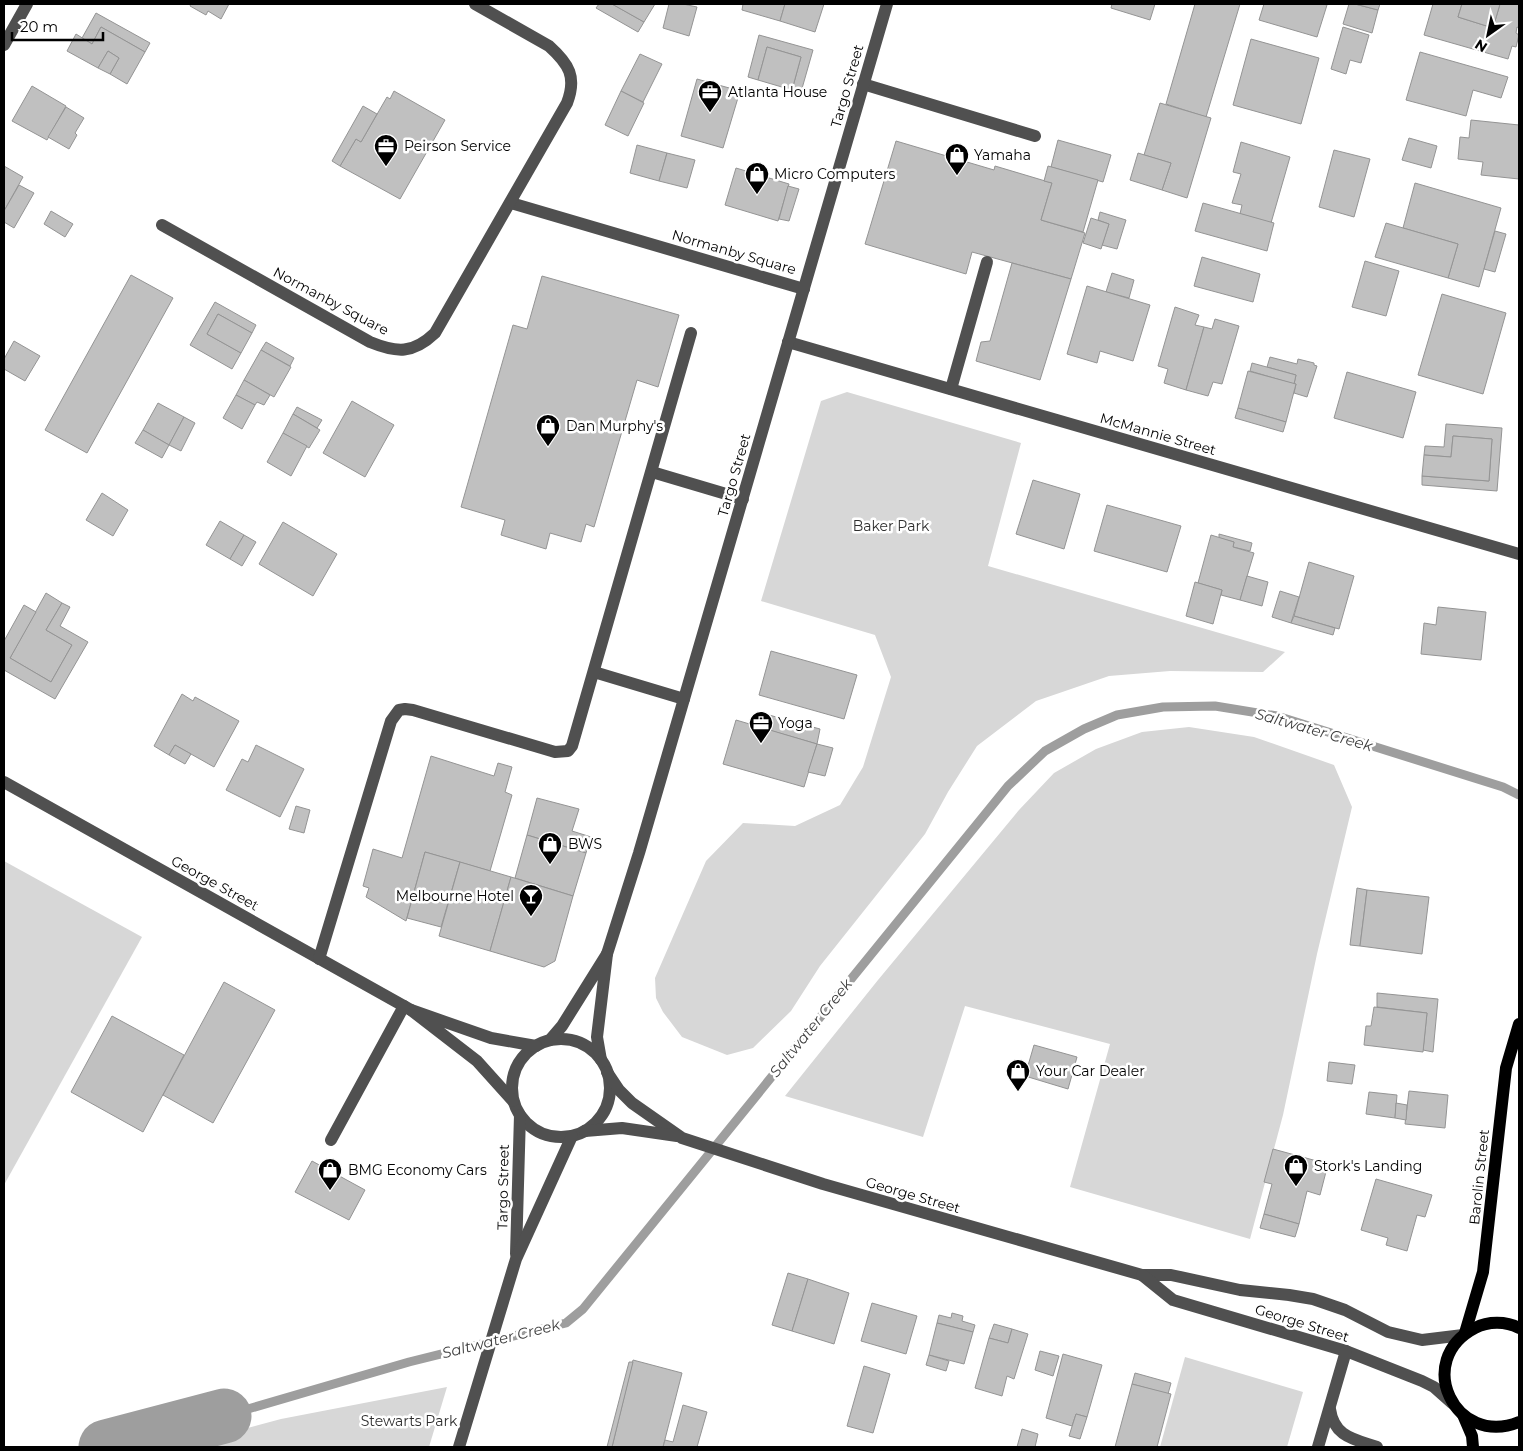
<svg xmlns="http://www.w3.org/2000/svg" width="1523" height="1451" viewBox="0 0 1523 1451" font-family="Montserrat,sans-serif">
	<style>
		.green { fill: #d7d7d7 }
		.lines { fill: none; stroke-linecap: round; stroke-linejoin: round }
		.stream { stroke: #9e9e9e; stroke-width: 9 }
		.river { stroke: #9e9e9e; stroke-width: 55 }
		.building { fill: #c0c0c0; stroke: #949494 }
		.minor { stroke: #505050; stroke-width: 12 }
		.major { stroke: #000; stroke-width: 12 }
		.labels { text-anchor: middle; stroke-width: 5; stroke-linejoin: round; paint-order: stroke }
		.street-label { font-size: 14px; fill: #000; stroke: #fff }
		.poi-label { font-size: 14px; fill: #000; stroke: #fff; text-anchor: start }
		.park-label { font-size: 14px; fill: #2e2e2e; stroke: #fff }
		.water-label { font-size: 15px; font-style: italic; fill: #3f3f3f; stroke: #fff }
	</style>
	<rect width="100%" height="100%" fill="#fff"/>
	<g class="green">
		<polygon points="847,392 1021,443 988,566 1285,652 1263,672 1170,671 1109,676 1036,701 977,746 948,792 925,834 820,966 791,1011 753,1048 727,1055 682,1037 663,1012 656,998 655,978 706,861 743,823 795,826 840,805 863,767 891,677 875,635 761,601 821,401"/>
		<polygon points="1189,727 1254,737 1334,765 1352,807 1317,954 1283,1115 1250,1239 1070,1187 1110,1044 965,1006 923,1137 785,1096 878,980 1019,810 1054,773 1096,749 1142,732"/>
		<polygon points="4,861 142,937 4,1185"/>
		<polygon points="1185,1357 1303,1392 1287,1447 1160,1447"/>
		<polygon points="447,1387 429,1447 176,1447 281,1419"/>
	</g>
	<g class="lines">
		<polyline class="stream" points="224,1416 409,1362 566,1323 583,1309 1008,786 1045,751 1084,729 1117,715 1163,707 1215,706 1277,716 1503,787 1519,795"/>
		<polyline class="river" points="106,1447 224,1416"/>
	</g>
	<g class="building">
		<polygon points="191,4 229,4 221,19 208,11 206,15 190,6"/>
		<polygon points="599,4 612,4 644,22 638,32 596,8"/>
		<polygon points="612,4 655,4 644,22"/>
		<polygon points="669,4 683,4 697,7 689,36 663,28"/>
		<polygon points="743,4 785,4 780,21 742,10"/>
		<polygon points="785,4 824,4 815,32 780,21"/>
		<polygon points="1112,4 1155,4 1150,20 1111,8"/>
		<polygon points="1195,4 1240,4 1206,117 1166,104"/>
		<polygon points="1264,4 1323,4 1327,5 1317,37 1259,20"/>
		<polygon points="1349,4 1355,4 1378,10 1372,33 1343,24"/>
		<polygon points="1355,4 1380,4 1378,10"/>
		<polygon points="1433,4 1462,4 1458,17 1493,28 1500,4 1519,4 1519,28 1517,27 1516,33 1519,35 1516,47 1512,46 1508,59 1424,35"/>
		<polygon points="1462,4 1500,4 1493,28 1458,17"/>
		<polygon points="96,13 150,43 145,52 101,27 92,44 82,38"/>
		<polygon points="101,27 145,52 127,84 110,74 119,58 108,51 98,68 67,51 76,34 92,44"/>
		<polygon points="1343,27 1369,35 1361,63 1350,60 1346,74 1331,69"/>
		<polygon points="759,35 813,50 801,92 792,90 801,57 767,47 758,80 748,77"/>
		<polygon points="1251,39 1319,58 1301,124 1233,105"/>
		<polygon points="767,47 801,57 792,90 758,80"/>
		<polygon points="108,51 119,58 110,74 98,68"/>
		<polygon points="1420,52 1508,77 1501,98 1473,90 1466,116 1406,100"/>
		<polygon points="640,54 662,64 643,102 621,91"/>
		<polygon points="697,79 740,91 723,148 681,136"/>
		<polygon points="32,86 66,106 47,140 12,121"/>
		<polygon points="394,91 445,120 400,199 340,166 356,139 361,142 387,97 390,99"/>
		<polygon points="621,91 644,103 628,136 605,125"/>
		<polygon points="1160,103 1211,118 1187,198 1162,190 1171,163 1144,155"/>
		<polygon points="363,106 377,114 361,142 356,139 340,166 332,161"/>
		<polygon points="66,107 84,118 75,133 77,135 69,149 48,137"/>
		<polygon points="1471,120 1519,125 1519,179 1481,175 1483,162 1458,159 1460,137 1469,138"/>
		<polygon points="1409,138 1437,146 1431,168 1402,160"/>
		<polygon points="1058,140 1111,155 1103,182 1051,167"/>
		<polygon points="896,141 994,170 995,166 1052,183 1041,220 1085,233 1071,279 972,252 966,274 865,244"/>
		<polygon points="1241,142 1290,157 1271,223 1240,214 1242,205 1232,203 1241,174 1233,172"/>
		<polygon points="637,145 667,153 659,181 630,173"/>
		<polygon points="1334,150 1370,159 1354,217 1319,207"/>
		<polygon points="667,153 695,160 687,188 659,181"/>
		<polygon points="1138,153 1171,163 1162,190 1130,180"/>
		<polygon points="4,166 23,177 4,211"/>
		<polygon points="1048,166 1098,180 1083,232 1041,220 1052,183 1044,181"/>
		<polygon points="736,168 789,184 778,221 725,205"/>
		<polygon points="1415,183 1501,208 1479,287 1448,278 1458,244 1403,228"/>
		<polygon points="19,185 34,193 14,228 4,222 4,211"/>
		<polygon points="788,186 799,189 789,221 779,219"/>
		<polygon points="1203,203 1274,223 1267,251 1195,231"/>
		<polygon points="51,211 73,224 65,237 44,224"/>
		<polygon points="1100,212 1126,220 1117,249 1102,245 1109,224 1098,220"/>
		<polygon points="1091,218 1109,224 1101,249 1083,243"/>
		<polygon points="1386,223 1458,244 1448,278 1375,257"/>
		<polygon points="1495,231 1506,234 1495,272 1484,269"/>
		<polygon points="1202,257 1260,274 1253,302 1194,286"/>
		<polygon points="1365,261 1399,271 1386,316 1352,307"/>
		<polygon points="1012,263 1071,279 1040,380 976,361 981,342 990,341"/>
		<polygon points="1112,273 1134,280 1129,298 1106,292"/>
		<polygon points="131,275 173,298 87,453 45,430"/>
		<polygon points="542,276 679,315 658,387 637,380 594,527 586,524 581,542 550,533 546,549 501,535 505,520 461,507 513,325 527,329"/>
		<polygon points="1087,286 1150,305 1133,361 1100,351 1097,363 1067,354"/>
		<polygon points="1442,294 1506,313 1483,394 1418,375"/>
		<polygon points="215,302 256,325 252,333 218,314 207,334 241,353 232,369 190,345"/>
		<polygon points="1175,307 1199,315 1195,325 1204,327 1186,390 1164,383 1168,369 1158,366"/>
		<polygon points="218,314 252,333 241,353 207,334"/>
		<polygon points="1215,319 1239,326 1222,384 1213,382 1208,396 1186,390 1204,327 1212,329"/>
		<polygon points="14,341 40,356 25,381 4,369 4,359"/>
		<polygon points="266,342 294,358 290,366 261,350"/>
		<polygon points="261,350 291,367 274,397 244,380"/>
		<polygon points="1270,357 1297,364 1298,359 1314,363 1314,365 1317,366 1307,397 1294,393 1296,384 1294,384 1296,375 1267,367"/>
		<polygon points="1252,363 1296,375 1294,384 1250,371"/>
		<polygon points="1248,371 1296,384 1286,422 1238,408"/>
		<polygon points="1347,372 1416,392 1403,438 1334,418"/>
		<polygon points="244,380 270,395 264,405 257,402 255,405 236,395"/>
		<polygon points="236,395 255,405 242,429 223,418"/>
		<polygon points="352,401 394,425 365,477 323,453"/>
		<polygon points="158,403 184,417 169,445 143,430"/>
		<polygon points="297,407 322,420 317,428 293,414"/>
		<polygon points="1238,408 1286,422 1283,432 1235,418"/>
		<polygon points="293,414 320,430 309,448 283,433"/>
		<polygon points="184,417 195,423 181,451 169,445"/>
		<polygon points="1446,424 1502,428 1497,491 1422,485 1422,476 1489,481 1492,439 1453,436 1451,457 1424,455 1425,446 1444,447"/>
		<polygon points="143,430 169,445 162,458 135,443"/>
		<polygon points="283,433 307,446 291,476 267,462"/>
		<polygon points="1453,436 1492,439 1489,481 1422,476 1424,455 1451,457"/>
		<polygon points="1033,480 1080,494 1064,549 1016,534"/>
		<polygon points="102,493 128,510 113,536 86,520"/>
		<polygon points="1107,505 1181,526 1167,572 1094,551"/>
		<polygon points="220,521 244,535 230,559 206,545"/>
		<polygon points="283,522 337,554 313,596 259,564"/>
		<polygon points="1219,534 1252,543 1250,551 1233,547 1234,542 1219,538"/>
		<polygon points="244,535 256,542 242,566 230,559"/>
		<polygon points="1211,535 1234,542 1233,547 1254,553 1240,600 1221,595 1222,590 1198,583"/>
		<polygon points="1309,562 1354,576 1339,629 1294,616"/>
		<polygon points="1247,576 1268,582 1262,606 1240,600"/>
		<polygon points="1195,582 1222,590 1213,624 1186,616"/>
		<polygon points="1280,591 1299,597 1291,623 1272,617"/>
		<polygon points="46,593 62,603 46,630 72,645 51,682 10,658"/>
		<polygon points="62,603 70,607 60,626 88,642 55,699 4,670 4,641 24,605 36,612 10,658 51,682 72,645 46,630"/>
		<polygon points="1438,607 1486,612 1481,660 1421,654 1424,623 1436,625"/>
		<polygon points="1294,616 1335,628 1333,635 1291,623"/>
		<polygon points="771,651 857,675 844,719 759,695"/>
		<polygon points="182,694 193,701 195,697 239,721 214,767 175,745 169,755 154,746"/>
		<polygon points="758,712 820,729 817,744 755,726"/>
		<polygon points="736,720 817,744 804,787 723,764"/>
		<polygon points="817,744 833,748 825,776 808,772"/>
		<polygon points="175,745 191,754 185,764 169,755"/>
		<polygon points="256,745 304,769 280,817 226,790 242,759 248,762"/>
		<polygon points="431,756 494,776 498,763 512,767 505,792 512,795 490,871 425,852 406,921 366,897 369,888 363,886 373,849 402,858"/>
		<polygon points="537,798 579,809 572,831 591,837 586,853 527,835"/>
		<polygon points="296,806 310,810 304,833 289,829"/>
		<polygon points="527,835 586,853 573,896 515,878"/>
		<polygon points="425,852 460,862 441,927 407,918"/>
		<polygon points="460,862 511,877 490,951 439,936"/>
		<polygon points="511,877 573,896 555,961 544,967 490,951"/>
		<polygon points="1357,888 1367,890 1360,946 1350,945"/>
		<polygon points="1367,890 1429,897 1422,954 1360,946"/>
		<polygon points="224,982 275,1010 213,1123 163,1095"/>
		<polygon points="1377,993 1438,999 1433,1052 1423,1050 1427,1013 1377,1007"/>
		<polygon points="1374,1007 1427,1013 1423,1052 1364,1045 1366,1026 1371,1026"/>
		<polygon points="112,1016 184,1055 143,1132 71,1092"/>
		<polygon points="1034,1045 1077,1057 1068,1089 1025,1076"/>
		<polygon points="1329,1062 1355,1065 1352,1084 1327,1081"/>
		<polygon points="1409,1091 1448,1095 1445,1128 1405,1124"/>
		<polygon points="1369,1092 1397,1095 1395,1118 1366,1114"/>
		<polygon points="1396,1103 1407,1105 1406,1120 1395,1118"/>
		<polygon points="1273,1149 1328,1164 1320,1195 1307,1191 1299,1224 1264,1214 1272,1184 1264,1182"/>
		<polygon points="312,1161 365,1190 349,1220 295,1192"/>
		<polygon points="1376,1179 1432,1195 1425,1217 1417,1215 1407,1251 1386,1245 1388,1238 1361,1230"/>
		<polygon points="1264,1214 1299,1224 1295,1237 1260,1228"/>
		<polygon points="788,1273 808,1279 792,1331 772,1325"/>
		<polygon points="808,1279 849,1293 834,1344 792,1331"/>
		<polygon points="872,1303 917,1316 906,1354 861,1341"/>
		<polygon points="952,1313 963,1316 962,1321 975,1325 973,1332 937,1323 939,1315 951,1318"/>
		<polygon points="937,1323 973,1332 964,1364 929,1355"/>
		<polygon points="994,1324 1012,1329 1008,1343 989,1338"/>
		<polygon points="1012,1329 1028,1334 1014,1379 1007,1376 1002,1396 975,1388 989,1338 1008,1343"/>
		<polygon points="1040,1351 1059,1356 1053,1376 1035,1370"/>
		<polygon points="1063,1354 1102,1365 1087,1417 1076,1414 1072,1426 1046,1418"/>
		<polygon points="929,1355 949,1361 946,1371 926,1365"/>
		<polygon points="633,1360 682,1373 663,1447 612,1447"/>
		<polygon points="629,1362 633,1362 612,1447 607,1447"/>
		<polygon points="864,1366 890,1374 873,1433 847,1426"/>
		<polygon points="1135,1373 1171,1383 1168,1394 1132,1384"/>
		<polygon points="1132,1384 1171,1394 1157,1447 1115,1447"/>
		<polygon points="683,1405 707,1412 697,1447 663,1447 665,1440 673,1442"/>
		<polygon points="1076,1414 1087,1417 1080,1439 1069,1436"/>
		<polygon points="1022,1429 1038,1434 1035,1447 1017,1447"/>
	</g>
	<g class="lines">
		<g class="minor">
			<polyline points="4,45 27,4"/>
			<polyline points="863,84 1035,136"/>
			<polyline points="511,203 804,289"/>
			<path d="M162,225L370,342C397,353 413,354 435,333L567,103C577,77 569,64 549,46L475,4"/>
			<polyline points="788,342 1519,554"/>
			<polyline points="951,389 987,262"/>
			<polyline points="652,472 743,499"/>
			<polyline points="594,672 684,699"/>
			<polyline points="4,782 411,1010"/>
			<polyline points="607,954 639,853 887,4"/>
			<polyline points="319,959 391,721 399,710 405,709 413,710 555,752 568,751 572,746 691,333"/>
			<circle cx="561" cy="1088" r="49"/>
			<polyline points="550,1040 562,1026 607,954 597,1037 601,1060"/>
			<polyline points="607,1072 619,1090 632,1103 682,1138 823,1184 1142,1275 1171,1275 1240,1290 1289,1295 1313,1299 1345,1310 1388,1332 1422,1340 1463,1335"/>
			<polyline points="513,1101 477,1061 411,1010 491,1038 536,1046"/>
			<polyline points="585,1131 622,1128 677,1136"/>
			<polyline points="331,1140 404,1006"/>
			<polyline points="516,1254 520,1115"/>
			<polyline points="1142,1275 1173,1300 1346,1351 1422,1381 1434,1387 1452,1403"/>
			<path d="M1330,1409C1334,1437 1354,1439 1377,1447"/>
			<polyline points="459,1447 516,1259 572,1136"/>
			<polyline points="1318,1447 1346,1351"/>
		</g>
		<g class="major">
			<path d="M1519,1328C1506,1321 1488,1321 1475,1328C1413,1360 1455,1448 1519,1422"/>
			<polyline points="1465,1333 1483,1272 1506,1068 1519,1024"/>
			<polyline points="1463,1415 1472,1436 1473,1447"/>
		</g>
	</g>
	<defs>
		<g id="office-pin" transform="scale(1.25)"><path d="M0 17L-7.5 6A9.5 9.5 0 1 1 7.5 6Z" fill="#000" stroke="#fff"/><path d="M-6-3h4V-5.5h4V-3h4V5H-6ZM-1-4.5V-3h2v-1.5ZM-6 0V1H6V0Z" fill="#fff"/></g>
		<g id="shop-pin" transform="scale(1.25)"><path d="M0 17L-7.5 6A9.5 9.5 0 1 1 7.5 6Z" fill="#000" stroke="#fff"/><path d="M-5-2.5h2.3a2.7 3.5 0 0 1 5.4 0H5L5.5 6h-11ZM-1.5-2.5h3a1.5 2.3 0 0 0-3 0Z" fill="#fff"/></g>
		<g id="bar-pin" transform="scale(1.25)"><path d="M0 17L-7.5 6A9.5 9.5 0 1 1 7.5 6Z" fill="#000" stroke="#fff"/><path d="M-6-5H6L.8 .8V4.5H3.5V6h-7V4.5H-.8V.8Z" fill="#fff"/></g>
	</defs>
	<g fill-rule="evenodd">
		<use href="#office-pin" x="710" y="92"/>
		<use href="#office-pin" x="386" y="146"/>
		<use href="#shop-pin" x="957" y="155"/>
		<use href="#shop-pin" x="757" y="174"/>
		<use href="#shop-pin" x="548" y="426"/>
		<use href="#office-pin" x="761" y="723"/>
		<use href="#shop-pin" x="550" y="844"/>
		<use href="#bar-pin" x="531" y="896"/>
		<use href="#shop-pin" x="1018" y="1071"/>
		<use href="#shop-pin" x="1296" y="1166"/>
		<use href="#shop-pin" x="330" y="1170"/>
	</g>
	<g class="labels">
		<g class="street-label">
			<text transform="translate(847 86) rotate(-74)" y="5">Targo Street</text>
			<text transform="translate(734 252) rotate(16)" y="5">Normanby Square</text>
			<text transform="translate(331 301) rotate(28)" y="5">Normanby Square</text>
			<text transform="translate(1158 434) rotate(16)" y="5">McMannie Street</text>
			<text transform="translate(734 475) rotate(-74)" y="5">Targo Street</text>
			<text transform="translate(215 883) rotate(29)" y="5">George Street</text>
			<text transform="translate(1479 1177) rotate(-84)" y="5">Barolin Street</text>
			<text transform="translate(503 1187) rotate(-89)" y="5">Targo Street</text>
			<text transform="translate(913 1195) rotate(16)" y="5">George Street</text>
			<text transform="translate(1302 1323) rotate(17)" y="5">George Street</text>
		</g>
		<g class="poi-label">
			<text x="728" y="97">Atlanta House</text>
			<text x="404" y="151">Peirson Service</text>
			<text x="974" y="160">Yamaha</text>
			<text x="774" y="179">Micro Computers</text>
			<text x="566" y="431">Dan Murphy's</text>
			<text x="778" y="728">Yoga</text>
			<text x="568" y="849">BWS</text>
			<text x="514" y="901" text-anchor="end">Melbourne Hotel</text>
			<text x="1036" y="1076">Your Car Dealer</text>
			<text x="1314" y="1171">Stork's Landing</text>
			<text x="348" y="1175">BMG Economy Cars</text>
		</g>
		<g class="park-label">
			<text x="891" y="531">Baker Park</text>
			<text x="409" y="1426">Stewarts Park</text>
		</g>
		<g class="water-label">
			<text transform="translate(1314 730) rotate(16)" y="5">Saltwater Creek</text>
			<text transform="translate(811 1028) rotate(-51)" y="5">Saltwater Creek</text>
			<text transform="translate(501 1339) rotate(-14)" y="5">Saltwater Creek</text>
		</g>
	</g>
	<rect width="1523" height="1451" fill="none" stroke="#000000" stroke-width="10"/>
	<g transform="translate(1488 35) rotate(213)" stroke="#ffffff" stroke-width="4" paint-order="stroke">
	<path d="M0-4L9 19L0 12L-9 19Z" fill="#000000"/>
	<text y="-8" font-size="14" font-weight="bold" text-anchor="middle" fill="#000000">N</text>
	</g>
	<path d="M12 32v8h91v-8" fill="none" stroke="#000000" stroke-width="2.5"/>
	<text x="20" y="32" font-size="15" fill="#000000" stroke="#ffffff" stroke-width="4" paint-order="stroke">20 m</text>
</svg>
